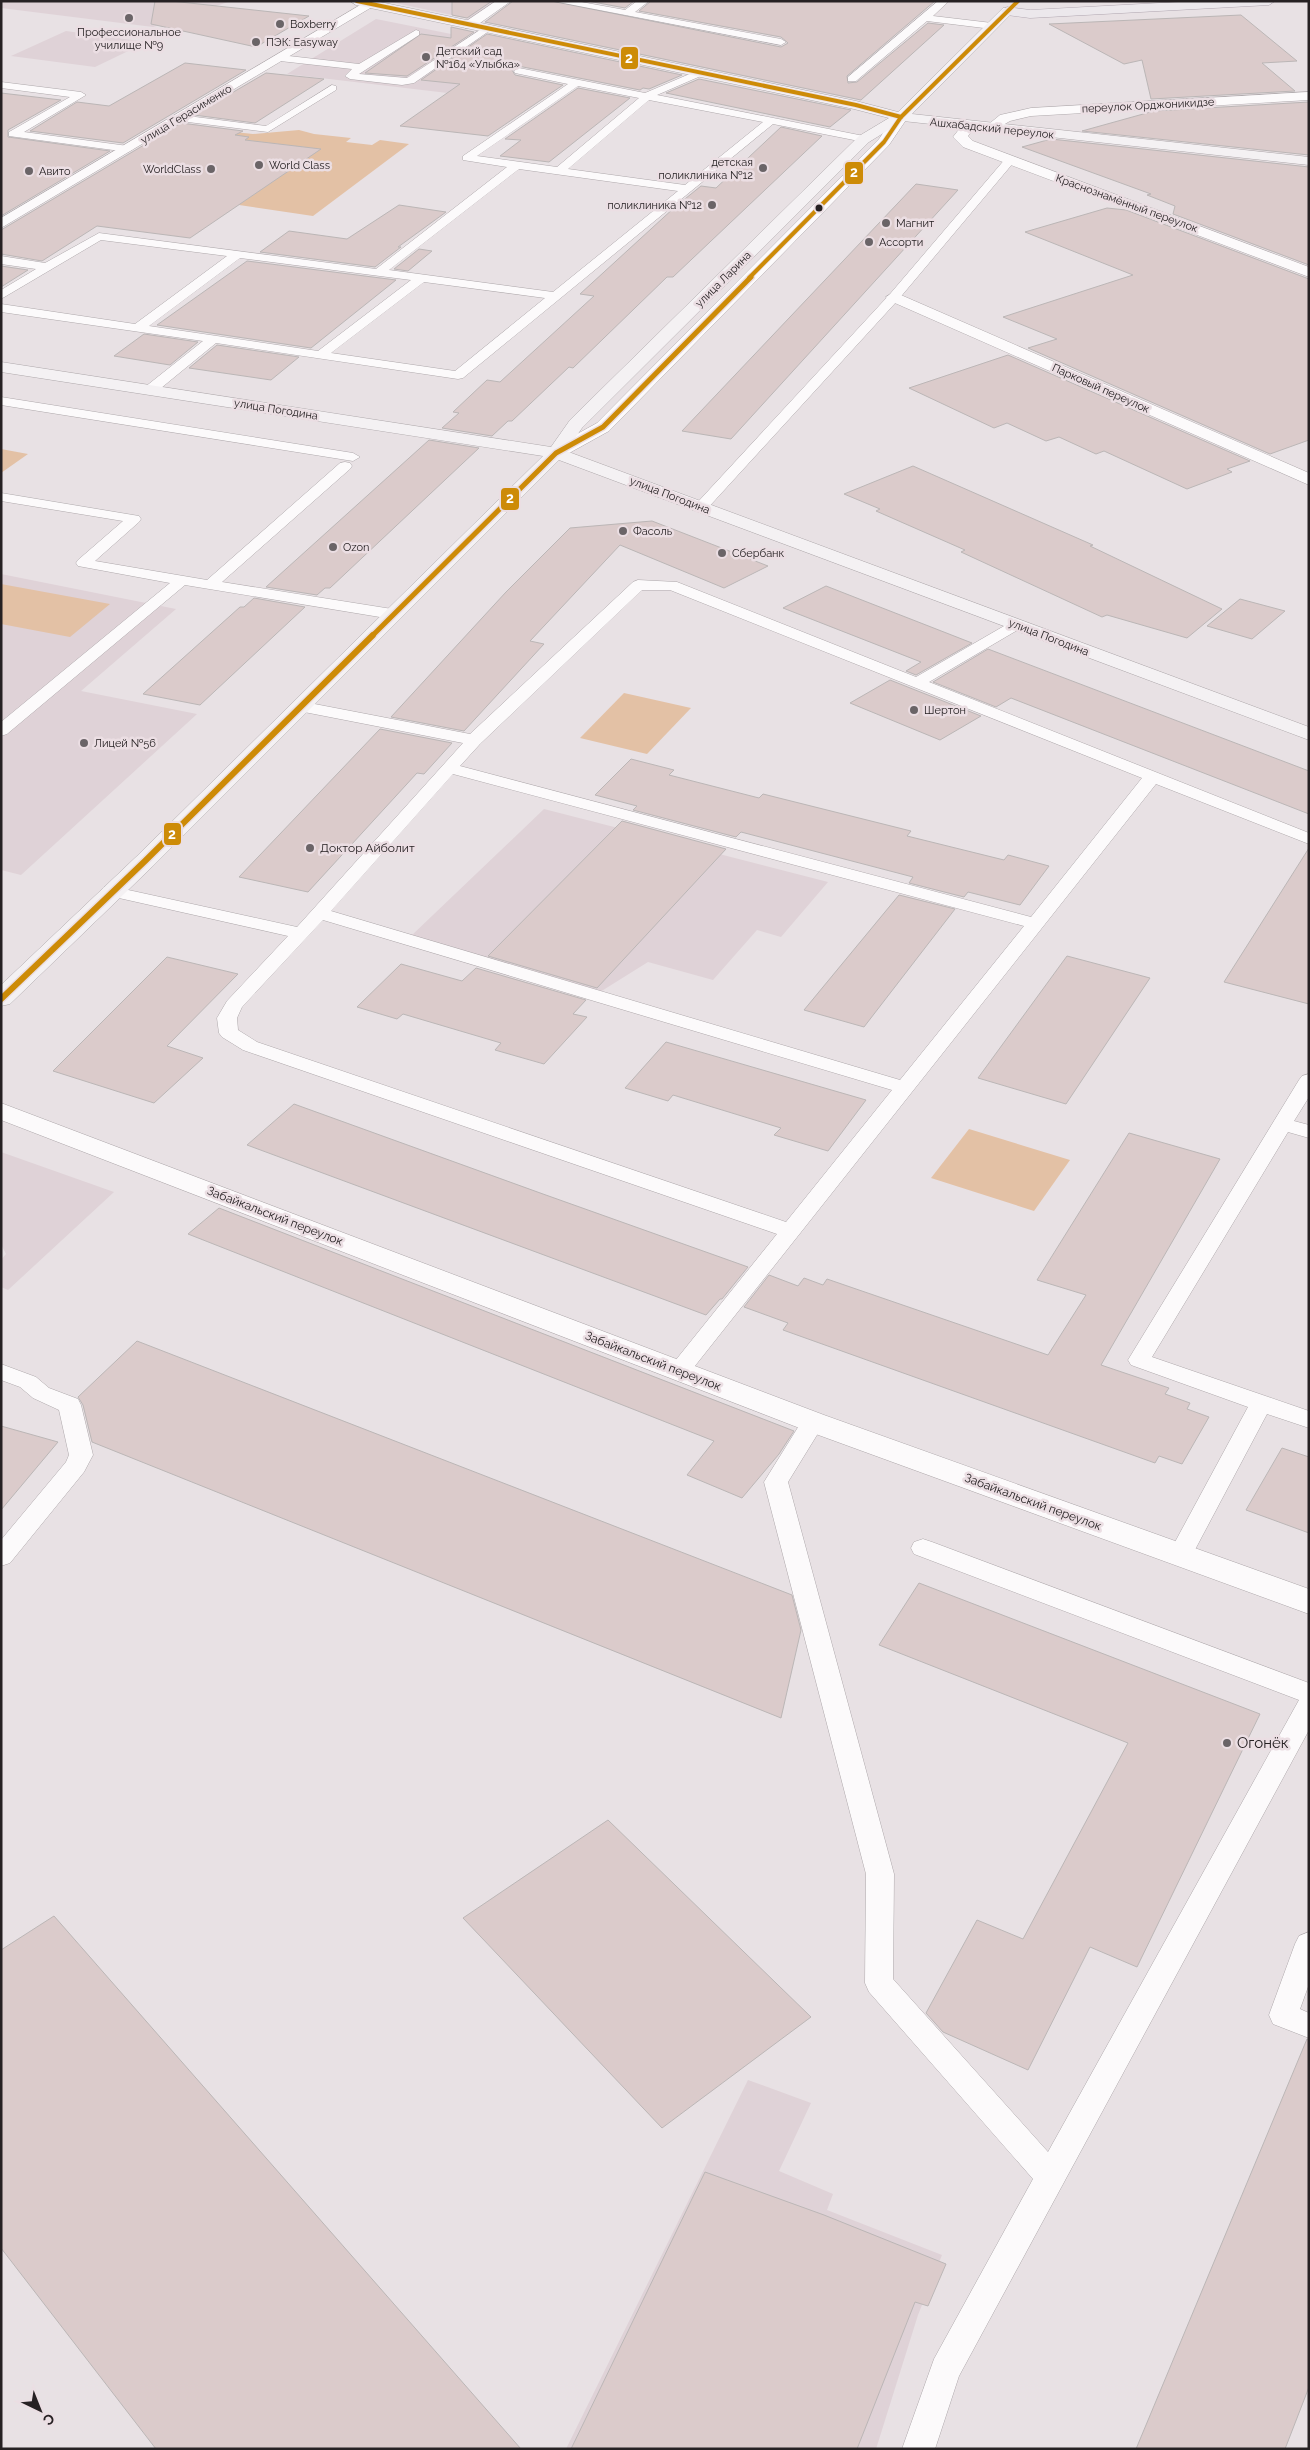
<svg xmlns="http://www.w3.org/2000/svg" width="1310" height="2450" viewBox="0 0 1310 2450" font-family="Raleway,sans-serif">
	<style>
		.built { fill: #dfd2d7 }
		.green { fill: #e3c1a5 }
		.building { fill: #dbcbcb; stroke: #bbb6b6 }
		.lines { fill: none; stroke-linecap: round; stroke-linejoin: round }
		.lane-casing { stroke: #aea8ab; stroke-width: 1 }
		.street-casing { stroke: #aea8ab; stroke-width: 1 }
		.secondary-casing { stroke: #aea8ab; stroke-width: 1 }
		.primary-casing { stroke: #b0a6b0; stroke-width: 1 }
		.lane { fill: #fcfafb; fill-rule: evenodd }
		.street { fill: #fcfafb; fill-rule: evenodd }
		.secondary { fill: #f4f1f3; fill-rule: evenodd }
		.primary { fill: #ece8ec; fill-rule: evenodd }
		.bus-1-far2-casing { stroke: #ebdee3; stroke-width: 5.5 }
		.bus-1-far1-casing { stroke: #ebdee3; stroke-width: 8 }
		.bus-1-casing { stroke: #ebdee3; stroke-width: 9 }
		.bus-1-far2 { stroke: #cd8b07; stroke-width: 4 }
		.bus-1-far1 { stroke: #cd8b07; stroke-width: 5 }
		.bus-1 { stroke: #cd8b07; stroke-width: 6 }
		.poi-dot { fill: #6a6467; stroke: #ebdee3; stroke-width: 2 }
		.bus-dot { fill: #262123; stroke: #ebdee3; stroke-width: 2 }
		.labels { text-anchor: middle; stroke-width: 5; stroke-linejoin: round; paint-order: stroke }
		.far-poi-label { font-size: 11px; fill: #262123; stroke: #ebdee3; text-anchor: start }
		.far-street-label { font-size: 11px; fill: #262123; stroke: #ebdee3 }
		.poi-label { font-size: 12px; fill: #262123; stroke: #ebdee3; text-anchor: start }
		.street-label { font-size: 12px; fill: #262123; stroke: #ebdee3 }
		.near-poi-label { font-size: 15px; fill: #262123; stroke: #ebdee3; text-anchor: start }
		.line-badge { stroke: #ebdee3; stroke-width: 2 }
		.badge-label { font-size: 14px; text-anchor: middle; font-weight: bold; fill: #fff }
	</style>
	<rect width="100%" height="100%" fill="#e8e1e4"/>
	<g class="built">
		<polygon points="1,1 231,1 153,27 1,8"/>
		<polygon points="386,1 504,1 475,20"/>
		<polygon points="376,19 547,53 519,66 500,65 456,94 287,74"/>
		<polygon points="66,31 147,42 95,67 11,56"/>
		<polygon points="1,574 176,609 81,691 197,714 21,875 1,870"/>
		<polygon points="544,809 828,882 781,937 757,930 713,980 648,962 600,992 411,936"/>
		<polygon points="1,1152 114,1192 8,1290 1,1287 1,1260 6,1254 1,1244"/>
		<polygon points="748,2080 811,2103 779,2171 833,2194 827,2210 942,2255 918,2315 876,2449 566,2449"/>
	</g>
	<g class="green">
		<polygon points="198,128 253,134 299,130 314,134 351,138 346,142 372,145 380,140 409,144 313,216 104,185"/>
		<polygon points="1,449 28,454 1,473"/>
		<polygon points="1,584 110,604 70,637 1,624"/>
		<polygon points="624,693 691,708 647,754 580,738"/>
		<polygon points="969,1129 1070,1160 1034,1211 931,1178"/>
	</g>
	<g class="building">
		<polygon points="155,1 171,1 309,16 256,47 151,24"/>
		<polygon points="452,1 492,1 467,18 452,15"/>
		<polygon points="513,1 551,1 781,47 788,43 781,37 639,11 651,1 935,1 847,76 848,83 857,82 928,23 944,25 861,100 485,22"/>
		<polygon points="588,1 634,1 625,8"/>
		<polygon points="1241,15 1297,61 1262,63 1295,91 1151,99 1142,60 1124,64 1049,24"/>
		<polygon points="451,27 474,32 407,76 365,73 421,34 451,38"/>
		<polygon points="487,34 682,75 649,89 643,88 640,90 518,66 512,70 515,75 563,85 488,136 400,126 460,84 421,80"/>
		<polygon points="185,63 246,70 123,143 30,131 77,102 109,106"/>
		<polygon points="266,73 324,79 255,123 194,115"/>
		<polygon points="699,79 851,110 830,127 666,93"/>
		<polygon points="578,88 630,98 549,162 500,156 521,140 505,139"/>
		<polygon points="1,93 61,100 8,130 8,137 110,151 1,216"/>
		<polygon points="1309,102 1309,155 1082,131 1154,111"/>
		<polygon points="181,123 243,131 235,135 249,137 245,140 321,149 190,238 97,226 42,261 1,254 1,230"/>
		<polygon points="781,127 822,136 673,277 667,277 573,368 569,367 512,421 508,421 492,436 442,428 459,413 453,412 487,380 500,382 594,296 580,294 675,207 701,186 716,188"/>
		<polygon points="1051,139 1309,167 1309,265 1173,214 1175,206 1147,195 1151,194 1022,147"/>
		<polygon points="916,184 958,190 731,439 682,431"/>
		<polygon points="399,205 446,212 398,247 401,247 375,267 260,252 289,231 347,239"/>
		<polygon points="1107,208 1126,210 1309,279 1309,440 1270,454 1028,348 1057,339 1003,317 1133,275 1025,232"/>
		<polygon points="419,249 432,251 408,271 394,269"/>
		<polygon points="247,261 396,280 311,348 157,325"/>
		<polygon points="1,266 28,270 1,287"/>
		<polygon points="144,334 198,342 170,365 114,356"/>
		<polygon points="217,345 299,357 271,380 189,368"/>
		<polygon points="1008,355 1250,461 1227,469 1232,472 1187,489 1104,451 1096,454 1059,437 1046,441 1007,423 994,428 909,388"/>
		<polygon points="429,440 479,448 330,588 325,588 317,595 266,587"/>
		<polygon points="913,466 1093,545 1090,546 1222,609 1187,638 1107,615 1102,617 961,552 965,550 876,511 880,509 844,494"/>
		<polygon points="652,521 768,566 724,588 620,545 530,641 544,644 464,731 391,717 506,592 570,528"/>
		<polygon points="826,586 972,643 916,675 906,671 921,662 783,608"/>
		<polygon points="254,598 305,607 200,705 143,694 240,607 244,607"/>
		<polygon points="1240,599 1285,611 1252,639 1207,626"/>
		<polygon points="988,649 1309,771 1309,814 1011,698 996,707 933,682"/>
		<polygon points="890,680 981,716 940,740 850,703"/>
		<polygon points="380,729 452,743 424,774 417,773 308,892 239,877"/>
		<polygon points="631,759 674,770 669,775 759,798 763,794 911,831 907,836 1004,860 1008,855 1049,866 1020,905 968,892 964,897 909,883 913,877 741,832 736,837 633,810 637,806 595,795"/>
		<polygon points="622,821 726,849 597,988 488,956"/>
		<polygon points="1309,848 1309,1004 1224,982"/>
		<polygon points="899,895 955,909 864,1027 804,1010"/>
		<polygon points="1067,956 1150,978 1066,1104 978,1078"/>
		<polygon points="167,957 238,974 167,1046 203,1058 154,1103 53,1071"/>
		<polygon points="401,964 462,981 476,968 586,1000 573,1014 587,1017 544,1064 495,1050 501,1043 403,1014 397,1019 357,1007"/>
		<polygon points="666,1042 866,1100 828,1151 774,1135 781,1128 673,1095 668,1101 625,1088"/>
		<polygon points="294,1104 543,1194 748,1267 722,1299 720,1299 706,1315 247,1145"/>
		<polygon points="1129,1133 1220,1159 1101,1365 1169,1388 1165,1394 1190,1403 1187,1409 1209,1417 1182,1464 1159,1456 1155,1463 783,1330 788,1323 744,1307 769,1275 798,1286 804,1278 823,1285 827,1279 1048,1355 1086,1295 1037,1280"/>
		<polygon points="219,1208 794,1431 779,1454 742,1498 687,1475 714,1441 188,1234"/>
		<polygon points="137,1341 792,1595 801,1630 781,1718 92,1442 83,1405 78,1397"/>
		<polygon points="1,1426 58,1442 1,1510"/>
		<polygon points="1282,1448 1309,1457 1309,1533 1246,1510"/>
		<polygon points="919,1583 1260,1714 1137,1967 1090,1947 1028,2070 943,2032 926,2013 977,1920 1023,1939 1128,1743 879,1645"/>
		<polygon points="608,1820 811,2017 662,2128 463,1918"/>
		<polygon points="54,1916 521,2449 156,2449 1,2248 1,1950"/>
		<polygon points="1307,2039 1309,2040 1309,2387 1285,2449 1136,2449"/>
		<polygon points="705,2172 824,2215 946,2264 928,2306 915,2302 857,2449 571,2449"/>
	</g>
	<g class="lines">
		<g class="lane-casing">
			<g id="lane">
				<polygon points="553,1 576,1 625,10 637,1 649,1 635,12 781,39 786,42 781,45"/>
				<polygon points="938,1 949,1 933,16 992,23 997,26 992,29 927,21 856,81 848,81 848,77"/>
				<polygon points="486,26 491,29 489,31 414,83 402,85 350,79 345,76 352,69 280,61 275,58 280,55 359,64 416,30 419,31 419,35 359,74 407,78"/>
				<path d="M519,68L645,93L699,70L703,71V75L657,95L864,136L869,139L864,142L773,124L463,378L458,379L216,343L155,393L150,394L143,390L145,387L203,341L1,312V304L135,324L227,256L101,240L1,299V290L36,269L1,264V256L45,263L99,233L376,269L507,167L463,160V156L568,84L515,73L514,71ZM578,86L639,98L557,167L477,156ZM649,100L763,122L685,185L568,169ZM519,169L678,191L553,292L389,270ZM240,258L411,280L318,351L149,326ZM424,282L545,298L455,371L331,353Z"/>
				<polygon points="1,82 81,92 86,95 24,132 128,146 133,149 128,152 9,136 9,132 70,97 1,88"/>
				<polygon points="332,85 336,86 336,90 268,132 180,121 175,118 180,115 266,126"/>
				<polygon points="1010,157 1014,158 1014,162 898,300 706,510 696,510 694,507 696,504 890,294 1006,158"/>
				<polygon points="1,397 353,453 360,457 353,461 1,405"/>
				<polygon points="345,462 350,463 352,466 350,469 222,582 392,609 400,614 397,617 392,619 185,585 7,734 1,736 1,722 170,583 78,566 76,563 78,560 123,521 1,501 1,493 139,516 141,519 139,522 95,561 207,580 340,463"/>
				<path d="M638,580L677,582L916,677L1011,622H1021L1024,625L1021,628L929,682L1309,833V844L1156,784L687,1376L679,1379L671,1376L668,1371L671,1366L777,1234L243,1050L222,1037L219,1033L217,1018L227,1001L288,936L110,896L104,895L101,891L104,887L110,886L297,927L463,743L299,711L291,706L293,703L299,701L470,734L633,582ZM642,590H670L1142,778L1031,917L460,766L480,744ZM453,774L1024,926L900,1080L331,911ZM323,920L892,1090L786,1222L257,1042L238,1030L237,1018L242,1007Z"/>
				<polygon points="1309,1074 1309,1097 1294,1121 1309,1125 1309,1138 1288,1132 1152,1357 1309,1411 1309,1428 1267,1414 1189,1561 1180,1564 1171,1561 1168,1555 1248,1407 1131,1365 1128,1360 1299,1080 1302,1076"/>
				<polygon points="1,1364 36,1377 49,1388 78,1399 81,1405 93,1455 84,1472 10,1563 1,1566 1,1540 66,1462 69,1455 59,1410 33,1398 20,1387 1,1380"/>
				<polygon points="813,1414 821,1416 825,1422 788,1482 894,1874 893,1979 1048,2152 1299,1700 914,1554 911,1548 914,1542 923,1539 932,1542 1309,1683 1309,1730 959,2376 935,2449 902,2449 934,2359 1033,2179 869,1992 865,1983 866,1874 764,1482 805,1416"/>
				<polygon points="1309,1932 1309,1984 1300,2009 1309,2013 1309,2038 1273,2024 1269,2015 1295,1944 1299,1936"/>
			</g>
		</g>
		<g class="street-casing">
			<g id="street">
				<polygon points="367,1 375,1 377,4 1,228 1,218"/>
				<polygon points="496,1 511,1 473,28 465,28 463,25 465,22"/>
				<polygon points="1309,92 1309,100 1031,116 1010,121 991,132 984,128 1000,115 1031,108"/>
				<polygon points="901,113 908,117 889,145 609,431 562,457 550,457 547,453 550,449 597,423 879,139 896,114"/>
				<polygon points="969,122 976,126 968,136 973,141 1309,267 1309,277 963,147 953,137 964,123"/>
				<polygon points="894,292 1309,473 1309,485 888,300 886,297"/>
				<polygon points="1,1103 824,1415 1309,1589 1309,1614 802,1429 1,1120"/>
			</g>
		</g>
		<g class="secondary-casing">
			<polygon id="secondary" points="350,1 375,1 856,101 898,112 1003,8 1011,8 1013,11 1011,14 912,114 1309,157 1309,165 903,121 869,142 582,428 566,451 1309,727 1309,740 559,460 153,866 10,1004 1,1006 1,985 137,856 543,456 1,372 1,362 551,447 570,420 859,136 889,118 854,109 356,5"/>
		</g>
		<g class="primary-casing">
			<polygon id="primary" points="1197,1 1275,1 1269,5 1030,18 1007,15 1001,11 1007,7 1030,10"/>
		</g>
		<use href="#lane" class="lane"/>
		<use href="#street" class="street"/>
		<use href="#secondary" class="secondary"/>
		<use href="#primary" class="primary"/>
		<g class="bus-1-far2-casing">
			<g id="bus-1-far2">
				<polyline points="357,1 856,105 901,117"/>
				<polyline points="749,278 884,142 901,117 1018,1"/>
			</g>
		</g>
		<g class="bus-1-far1-casing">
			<polyline id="bus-1-far1" points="372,636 556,453 603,427 751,277"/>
		</g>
		<g class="bus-1-casing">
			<polyline id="bus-1" points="1,999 145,861 373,635"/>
		</g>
		<use href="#bus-1-far2" class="bus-1-far2"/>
		<use href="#bus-1-far1" class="bus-1-far1"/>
		<use href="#bus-1" class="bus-1"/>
	</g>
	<g class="poi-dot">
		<circle cx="129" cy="18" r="5"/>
		<circle cx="280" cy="24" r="5"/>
		<circle cx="256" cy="42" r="5"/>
		<circle cx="426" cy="57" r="5"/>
		<circle cx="259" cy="165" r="5"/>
		<circle cx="763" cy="168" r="5"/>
		<circle cx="211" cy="169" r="5"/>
		<circle cx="29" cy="171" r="5"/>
		<circle cx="712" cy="205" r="5"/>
		<circle cx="886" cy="223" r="5"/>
		<circle cx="869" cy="242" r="5"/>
		<circle cx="623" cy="531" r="5"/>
		<circle cx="333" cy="547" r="5"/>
		<circle cx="722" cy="553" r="5"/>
		<circle cx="914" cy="710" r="5"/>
		<circle cx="84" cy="743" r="5"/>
		<circle cx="310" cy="848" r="5"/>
		<circle cx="1227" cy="1743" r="5"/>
	</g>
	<circle class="bus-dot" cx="819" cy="208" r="4.5"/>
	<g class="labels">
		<g class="far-poi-label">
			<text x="290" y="28">Boxberry</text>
			<text x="129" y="36" text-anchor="middle">Профессиональное<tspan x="129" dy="13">училище №9</tspan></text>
			<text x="266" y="46">ПЭК: Easyway</text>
			<text x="436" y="55">Детский сад<tspan x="436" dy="13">№164 «Улыбка»</tspan></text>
			<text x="753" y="166" text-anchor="end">детская<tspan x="753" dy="13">поликлиника №12</tspan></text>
			<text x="269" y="169">World Class</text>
			<text x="201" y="173" text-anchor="end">WorldClass</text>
			<text x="39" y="175">Авито</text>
			<text x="702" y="209" text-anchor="end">поликлиника №12</text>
			<text x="896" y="227">Магнит</text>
			<text x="879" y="246">Ассорти</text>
			<text x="633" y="535">Фасоль</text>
			<text x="343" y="551">Ozon</text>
			<text x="732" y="557">Сбербанк</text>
			<text x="924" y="714">Шертон</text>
			<text x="94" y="747">Лицей №56</text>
		</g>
		<g class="far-street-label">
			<text transform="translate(1148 105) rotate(-3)" y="4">переулок Орджоникидзе</text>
			<text transform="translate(186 114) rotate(-31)" y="4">улица Герасименко</text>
			<text transform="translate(992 128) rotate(6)" y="4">Ашхабадский переулок</text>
			<text transform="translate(1127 203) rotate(20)" y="4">Краснознамённый переулок</text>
			<text transform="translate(723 279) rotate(-45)" y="4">улица Ларина</text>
			<text transform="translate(1101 388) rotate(24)" y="4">Парковый переулок</text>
			<text transform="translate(276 409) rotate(9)" y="4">улица Погодина</text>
			<text transform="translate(670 495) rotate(21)" y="4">улица Погодина</text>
			<text transform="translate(1049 637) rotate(21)" y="4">улица Погодина</text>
		</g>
		<g class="poi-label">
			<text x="320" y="852">Доктор Айболит</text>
		</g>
		<g class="street-label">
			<text transform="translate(275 1216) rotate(21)" y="4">Забайкальский переулок</text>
			<text transform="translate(653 1361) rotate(21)" y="4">Забайкальский переулок</text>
			<text transform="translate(1033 1502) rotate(20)" y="4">Забайкальский переулок</text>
		</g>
		<g class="near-poi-label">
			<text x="1237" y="1748">Огонёк</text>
		</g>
	</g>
	<g class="line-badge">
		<rect x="620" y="46" width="19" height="24" rx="5" fill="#cd8b07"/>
		<rect x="844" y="161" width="20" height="24" rx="5" fill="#cd8b07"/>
		<rect x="500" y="487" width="20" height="24" rx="5" fill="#cd8b07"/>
		<rect x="163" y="822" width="19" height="24" rx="5" fill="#cd8b07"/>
	</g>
	<g class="badge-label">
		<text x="629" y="63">2</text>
		<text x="854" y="177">2</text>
		<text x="510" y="503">2</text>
		<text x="172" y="839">2</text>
	</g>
	<rect width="1310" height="2450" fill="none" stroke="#262123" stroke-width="5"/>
	<g transform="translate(40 2410) rotate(137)" stroke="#ebdee3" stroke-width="4" paint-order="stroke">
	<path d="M0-4L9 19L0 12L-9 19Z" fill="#262123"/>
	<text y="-8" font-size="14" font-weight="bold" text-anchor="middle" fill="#262123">С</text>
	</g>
</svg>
